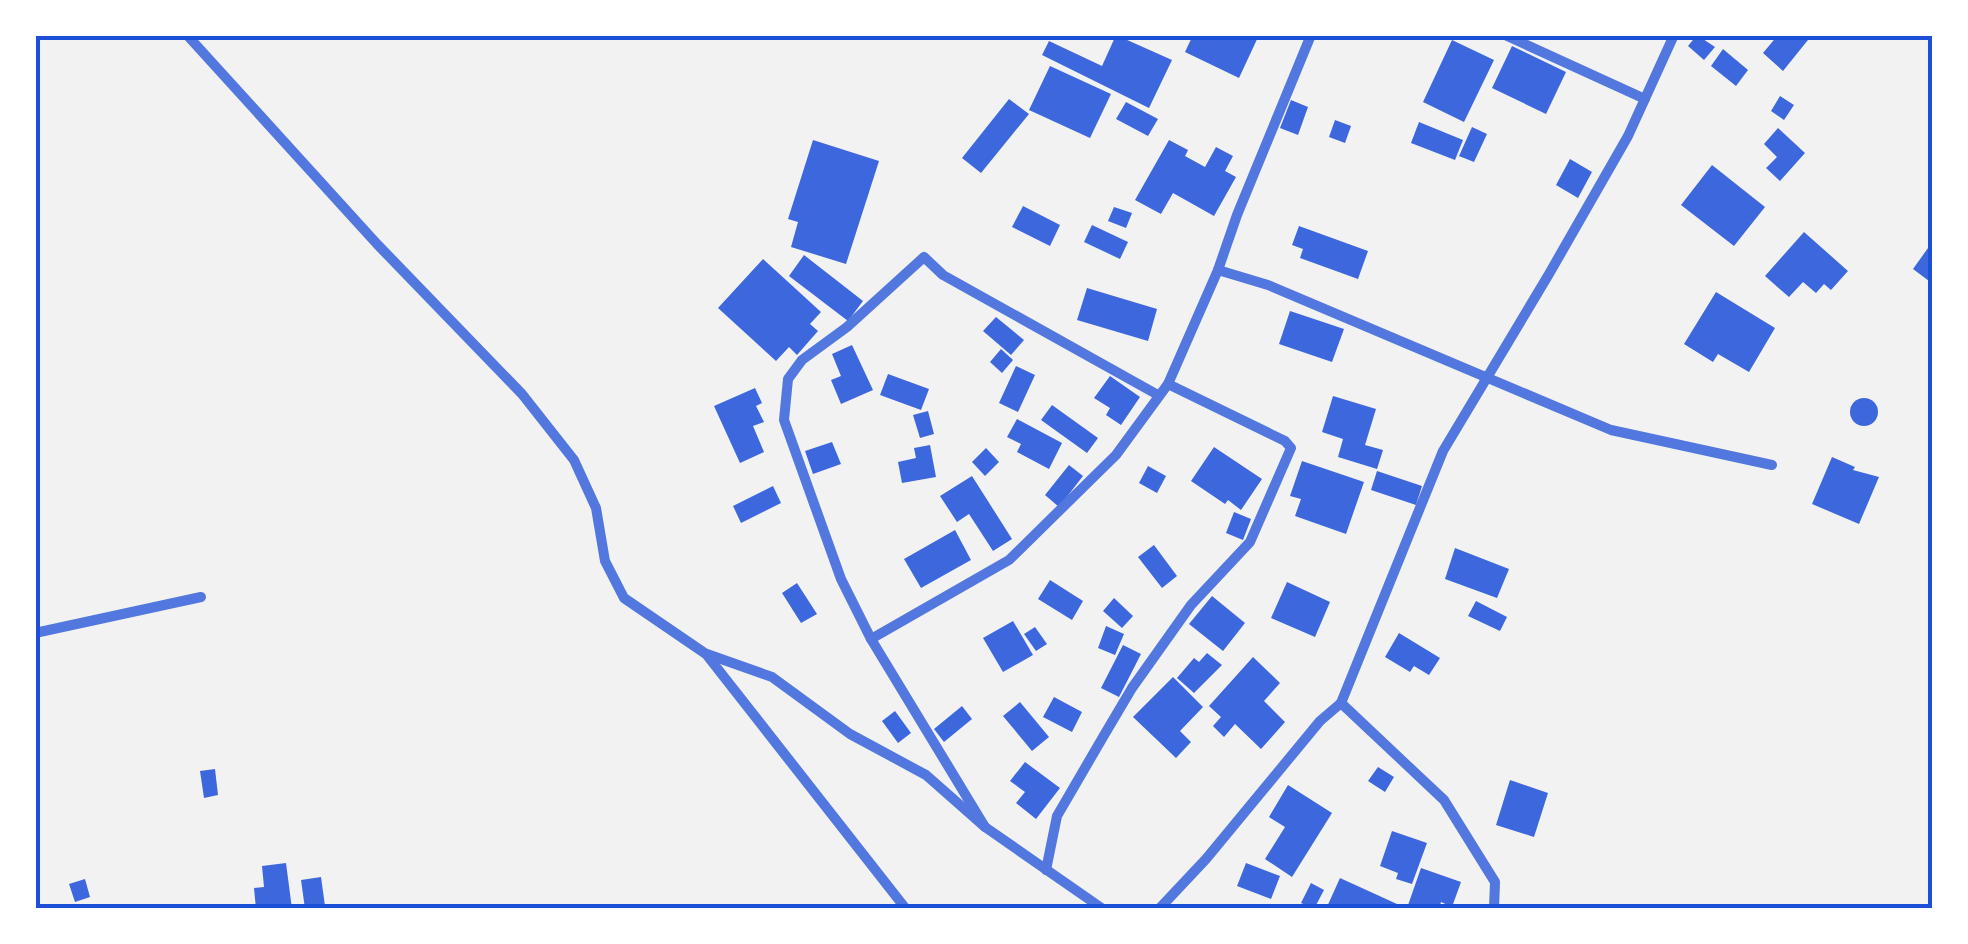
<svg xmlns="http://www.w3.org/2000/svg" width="1968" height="944" viewBox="0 0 1968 944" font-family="'Alegreya Sans',sans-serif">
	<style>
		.building { fill: #3d67dc }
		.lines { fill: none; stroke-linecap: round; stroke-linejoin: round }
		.minor { stroke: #5277de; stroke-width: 10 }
		.neatline { fill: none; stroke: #1d4ed8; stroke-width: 4 }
	</style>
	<rect width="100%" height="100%" fill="#f2f2f2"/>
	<g class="building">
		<polygon points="1116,35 1172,60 1149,108 1042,55 1049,41 1102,66"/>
		<polygon points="1193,35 1259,35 1239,78 1185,52"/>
		<polygon points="1697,35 1715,47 1704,60 1688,46"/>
		<polygon points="1778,35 1812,35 1783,71 1763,53"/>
		<polygon points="1452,40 1494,60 1464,122 1423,102"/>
		<polygon points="1512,46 1566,72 1546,114 1492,88"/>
		<polygon points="1723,49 1748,70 1736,86 1711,66"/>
		<polygon points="1050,66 1111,94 1090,138 1029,110"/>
		<polygon points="1780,96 1794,105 1784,120 1771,111"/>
		<polygon points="1009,99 1029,114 981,173 962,158"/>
		<polygon points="1291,100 1308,107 1298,135 1280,128"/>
		<polygon points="1126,102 1158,119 1148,136 1116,119"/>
		<polygon points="1335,120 1351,126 1345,143 1329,137"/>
		<polygon points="1419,122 1463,140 1455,160 1411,143"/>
		<polygon points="1472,127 1487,134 1474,162 1459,156"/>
		<polygon points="1778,128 1805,153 1780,181 1766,168 1777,157 1764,144"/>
		<polygon points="813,140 879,161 846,264 791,247 798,222 788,219"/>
		<polygon points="1169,140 1188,150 1185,156 1205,167 1216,147 1233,156 1225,171 1236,177 1214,216 1173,193 1161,214 1135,200"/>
		<polygon points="1570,159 1592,172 1578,198 1556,185"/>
		<polygon points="1712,165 1765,207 1734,246 1681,205"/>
		<polygon points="1023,206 1060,225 1050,246 1012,227"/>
		<polygon points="1114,207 1132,213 1126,228 1108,221"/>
		<polygon points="1092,225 1128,242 1120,259 1084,242"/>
		<polygon points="1299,226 1368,251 1358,279 1300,258 1303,249 1292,245"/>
		<polygon points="1804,232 1848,271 1831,290 1824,284 1816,293 1803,282 1789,297 1765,276"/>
		<polygon points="1933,241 1933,284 1913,269"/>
		<polygon points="804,255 863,301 848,321 789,276"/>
		<polygon points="763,259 821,312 810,324 818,331 797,355 789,347 776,361 718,308"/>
		<polygon points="1087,288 1157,309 1148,341 1077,320"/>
		<polygon points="1716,292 1775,328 1749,372 1718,354 1713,362 1684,344"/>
		<polygon points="1290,311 1344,329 1332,362 1279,344"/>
		<polygon points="996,317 1024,340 1011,355 983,331"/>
		<polygon points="852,345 873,390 841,404 831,380 841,376 832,354"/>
		<polygon points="1001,349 1013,360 1002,373 990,362"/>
		<polygon points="1016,366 1035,375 1018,412 999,403"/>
		<polygon points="888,374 929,389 921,410 880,395"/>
		<polygon points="1110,376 1140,397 1121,425 1106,415 1110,408 1094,398"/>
		<polygon points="755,388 762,403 756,406 764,422 753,426 764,452 740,463 714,406"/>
		<polygon points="1333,396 1376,409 1365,445 1383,450 1377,469 1338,457 1343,439 1322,432"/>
		<circle cx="1864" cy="412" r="14"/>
		<polygon points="1052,405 1098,438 1087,453 1041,420"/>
		<polygon points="928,411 934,434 920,438 913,415"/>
		<polygon points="1017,419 1062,443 1049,469 1017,452 1021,444 1007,437"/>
		<polygon points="832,442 841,464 813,474 805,451"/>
		<polygon points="930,445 936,477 902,483 898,462 916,458 914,448"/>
		<polygon points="1214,447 1262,479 1241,510 1228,500 1225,504 1191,481"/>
		<polygon points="986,448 999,462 985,476 972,462"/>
		<polygon points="1832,457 1855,467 1853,470 1879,477 1859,524 1812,504"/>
		<polygon points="1302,461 1364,482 1346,534 1295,516 1301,499 1290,496"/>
		<polygon points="1069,465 1083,476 1059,507 1045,495"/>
		<polygon points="1148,466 1166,476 1157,493 1139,483"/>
		<polygon points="1377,471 1422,486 1416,505 1371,490"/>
		<polygon points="972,476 1012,539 993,551 969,514 957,522 940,496"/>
		<polygon points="773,486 781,503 741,523 733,506"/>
		<polygon points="1234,512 1251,519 1243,540 1226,533"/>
		<polygon points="955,530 971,560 921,588 904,559"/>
		<polygon points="1154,545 1177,576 1162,588 1138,557"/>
		<polygon points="1455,548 1509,569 1497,598 1445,579"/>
		<polygon points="1050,580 1083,601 1072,620 1038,599"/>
		<polygon points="1287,582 1330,602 1315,637 1271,618"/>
		<polygon points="797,583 817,614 801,623 782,593"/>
		<polygon points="1212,596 1245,623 1223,651 1189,624"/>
		<polygon points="1114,598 1133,616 1122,628 1103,611"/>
		<polygon points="1476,601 1507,617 1500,631 1468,616"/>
		<polygon points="1013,621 1033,655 1003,672 983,638"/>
		<polygon points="1106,626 1124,634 1115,655 1098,648"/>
		<polygon points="1035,627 1047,644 1036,651 1024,634"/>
		<polygon points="1399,633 1440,658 1429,675 1414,666 1410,672 1385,657"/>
		<polygon points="1123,645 1141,654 1119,697 1101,688"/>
		<polygon points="1207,653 1222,665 1194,693 1177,678 1194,658 1199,662"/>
		<polygon points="1253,657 1280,683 1264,701 1285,722 1261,749 1235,724 1224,737 1213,726 1221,717 1209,706"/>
		<polygon points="1173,677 1203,707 1180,731 1191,742 1176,758 1133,717"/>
		<polygon points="1054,697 1082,712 1072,732 1043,717"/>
		<polygon points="1020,702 1049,737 1032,751 1003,716"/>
		<polygon points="962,706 972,719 944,742 934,729"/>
		<polygon points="895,711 911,733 898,743 882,721"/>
		<polygon points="1025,762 1060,788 1036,819 1016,803 1025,792 1010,781"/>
		<polygon points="1378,767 1394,777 1385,792 1368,781"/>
		<polygon points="215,769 218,795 204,798 200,771"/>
		<polygon points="1510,780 1548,793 1534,837 1496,825"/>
		<polygon points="1288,785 1332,813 1292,877 1265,859 1285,827 1269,817"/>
		<polygon points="1392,831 1427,843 1412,884 1396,879 1398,873 1380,866"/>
		<polygon points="286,863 292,909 256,909 254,888 264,887 262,866"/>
		<polygon points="1246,863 1280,876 1271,899 1237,886"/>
		<polygon points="1421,868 1461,882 1452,907 1441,902 1439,909 1407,908"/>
		<polygon points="321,877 325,906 305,909 301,880"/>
		<polygon points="1340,878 1408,909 1326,909"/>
		<polygon points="85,879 90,897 75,902 69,884"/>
		<polygon points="1311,883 1324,890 1314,909 1301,903"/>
	</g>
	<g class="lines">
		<g class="minor">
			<polyline points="187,35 377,244 522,394 574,460 596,508 605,561 624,598 706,654 906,909"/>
			<polyline points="1505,35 1645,99"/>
			<polyline points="1218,270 1268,285 1611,430 1772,465"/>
			<polyline points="35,633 201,597"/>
			<polyline points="871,639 1009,560 1116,455 1168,384 1218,270 1237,215 1311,35"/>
			<polyline points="707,654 772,677 850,734 926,775 985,827 1103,909"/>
			<polyline points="1341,703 1444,800 1495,882 1494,909"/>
			<polyline points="985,827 871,639 841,579 784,420 788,379 802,360 847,327 924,257 943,275 1158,395"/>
			<polyline points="1046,870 1057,816 1103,737 1132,688 1191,605 1250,542 1291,448 1285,441 1168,384"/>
			<polyline points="1159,909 1206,859 1320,721 1341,703 1443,451 1549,274 1628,136 1674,35"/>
		</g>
	</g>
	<rect width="1968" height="944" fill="none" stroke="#ffffff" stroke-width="75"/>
	<rect x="38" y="38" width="1892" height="868" class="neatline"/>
</svg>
